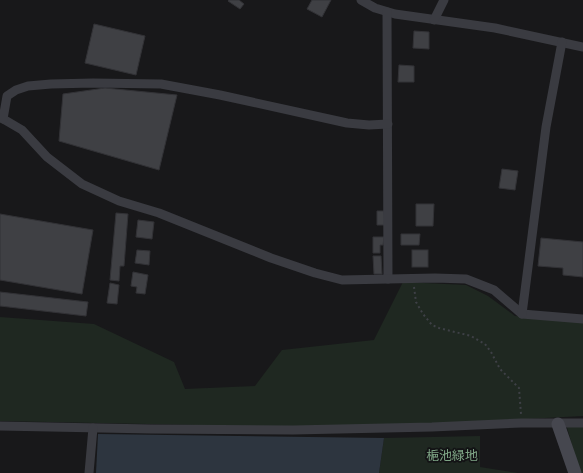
<svg xmlns="http://www.w3.org/2000/svg" width="583" height="473" viewBox="0 0 583 473" font-family="'IBM Plex Sans','Noto Sans JP',sans-serif">
	<style>
		.green { fill: #1f2821 }
		.water { fill: #2d353f }
		.building { fill: #3f4044; stroke: #323236 }
		.lines { fill: none; stroke-linecap: round; stroke-linejoin: round }
		.path { stroke: #3e4046; stroke-width: 2; stroke-dasharray: 2 3; stroke-linecap: butt }
		.street { stroke: #3a3b41; stroke-width: 9 }
		.secondary { stroke: #46474f; stroke-width: 13 }
		.labels { text-anchor: middle; stroke-width: 3.5; stroke-linejoin: round; paint-order: stroke }
		.park-label { font-size: 13px; fill: #7fa686; stroke: #131315 }
	</style>
	<rect width="100%" height="100%" fill="#18181a"/>
	<g class="green">
		<polygon points="403,282 466,285 488,296 515,316 583,322 583,416 430,424 293,427 0,421 0,317 94,324 174,362 185,389 255,386 282,350 374,340"/>
		<polygon points="566,424 583,424 583,473 580,473"/>
		<polygon points="480,436 480,467 518,473 379,473 384,438"/>
	</g>
	<polygon class="water" points="98,434 384,438 379,473 96,473"/>
	<g class="building">
		<polygon points="229,0 239,0 244,4 240,9 228,1"/>
		<polygon points="312,0 331,0 322,17 307,9"/>
		<polygon points="94,24 145,36 136,75 85,63"/>
		<polygon points="414,31 429,32 429,49 413,48"/>
		<polygon points="399,65 414,66 414,82 398,82"/>
		<polygon points="105,88 177,95 159,170 59,141 63,94"/>
		<polygon points="502,169 518,171 515,190 499,188"/>
		<polygon points="416,204 434,204 433,226 416,226"/>
		<polygon points="377,211 384,211 385,225 377,225"/>
		<polygon points="116,213 128,214 124,266 120,266 119,281 110,280"/>
		<polygon points="0,214 93,230 82,294 0,280"/>
		<polygon points="138,220 154,222 152,239 136,237"/>
		<polygon points="401,234 420,234 419,245 401,245"/>
		<polygon points="373,237 384,237 383,245 380,245 380,253 373,253"/>
		<polygon points="541,238 583,242 583,277 563,275 563,268 538,266"/>
		<polygon points="137,250 150,251 149,265 135,263"/>
		<rect x="412" y="250" width="16" height="17"/>
		<polygon points="373,256 381,256 382,274 374,274"/>
		<polygon points="133,272 148,275 145,294 136,293 137,287 131,286"/>
		<polygon points="110,283 119,285 117,304 107,303"/>
		<polygon points="0,292 88,302 86,316 0,306"/>
	</g>
	<g class="lines">
		<polyline class="path" points="414,287 416,302 423,314 432,325 439,328 471,336 485,344 491,352 500,369 519,388 521,414"/>
		<g class="street">
			<polyline points="361,0 375,8 395,14 495,28 583,47"/>
			<polyline points="387,12 388,279"/>
			<polyline points="434,20 444,0"/>
			<polyline points="0,117 22,130 47,157 82,184 119,201 159,213 271,258 315,273 342,280 435,278 466,279 494,290 522,314 583,319"/>
			<polyline points="3,119 7,96 16,90 28,86 51,84 93,83 161,84 220,95 347,123 369,125 388,124"/>
			<polyline points="522,314 546,127 562,42"/>
			<polyline points="0,426 151,429 293,430 432,427 521,423 583,423"/>
			<polyline points="89,473 93,428"/>
		</g>
		<polyline class="secondary" points="558,424 575,473"/>
	</g>
	<g class="labels">
		<g class="park-label">
			<text x="452" y="460">梔池緑地</text>
		</g>
	</g>
</svg>
